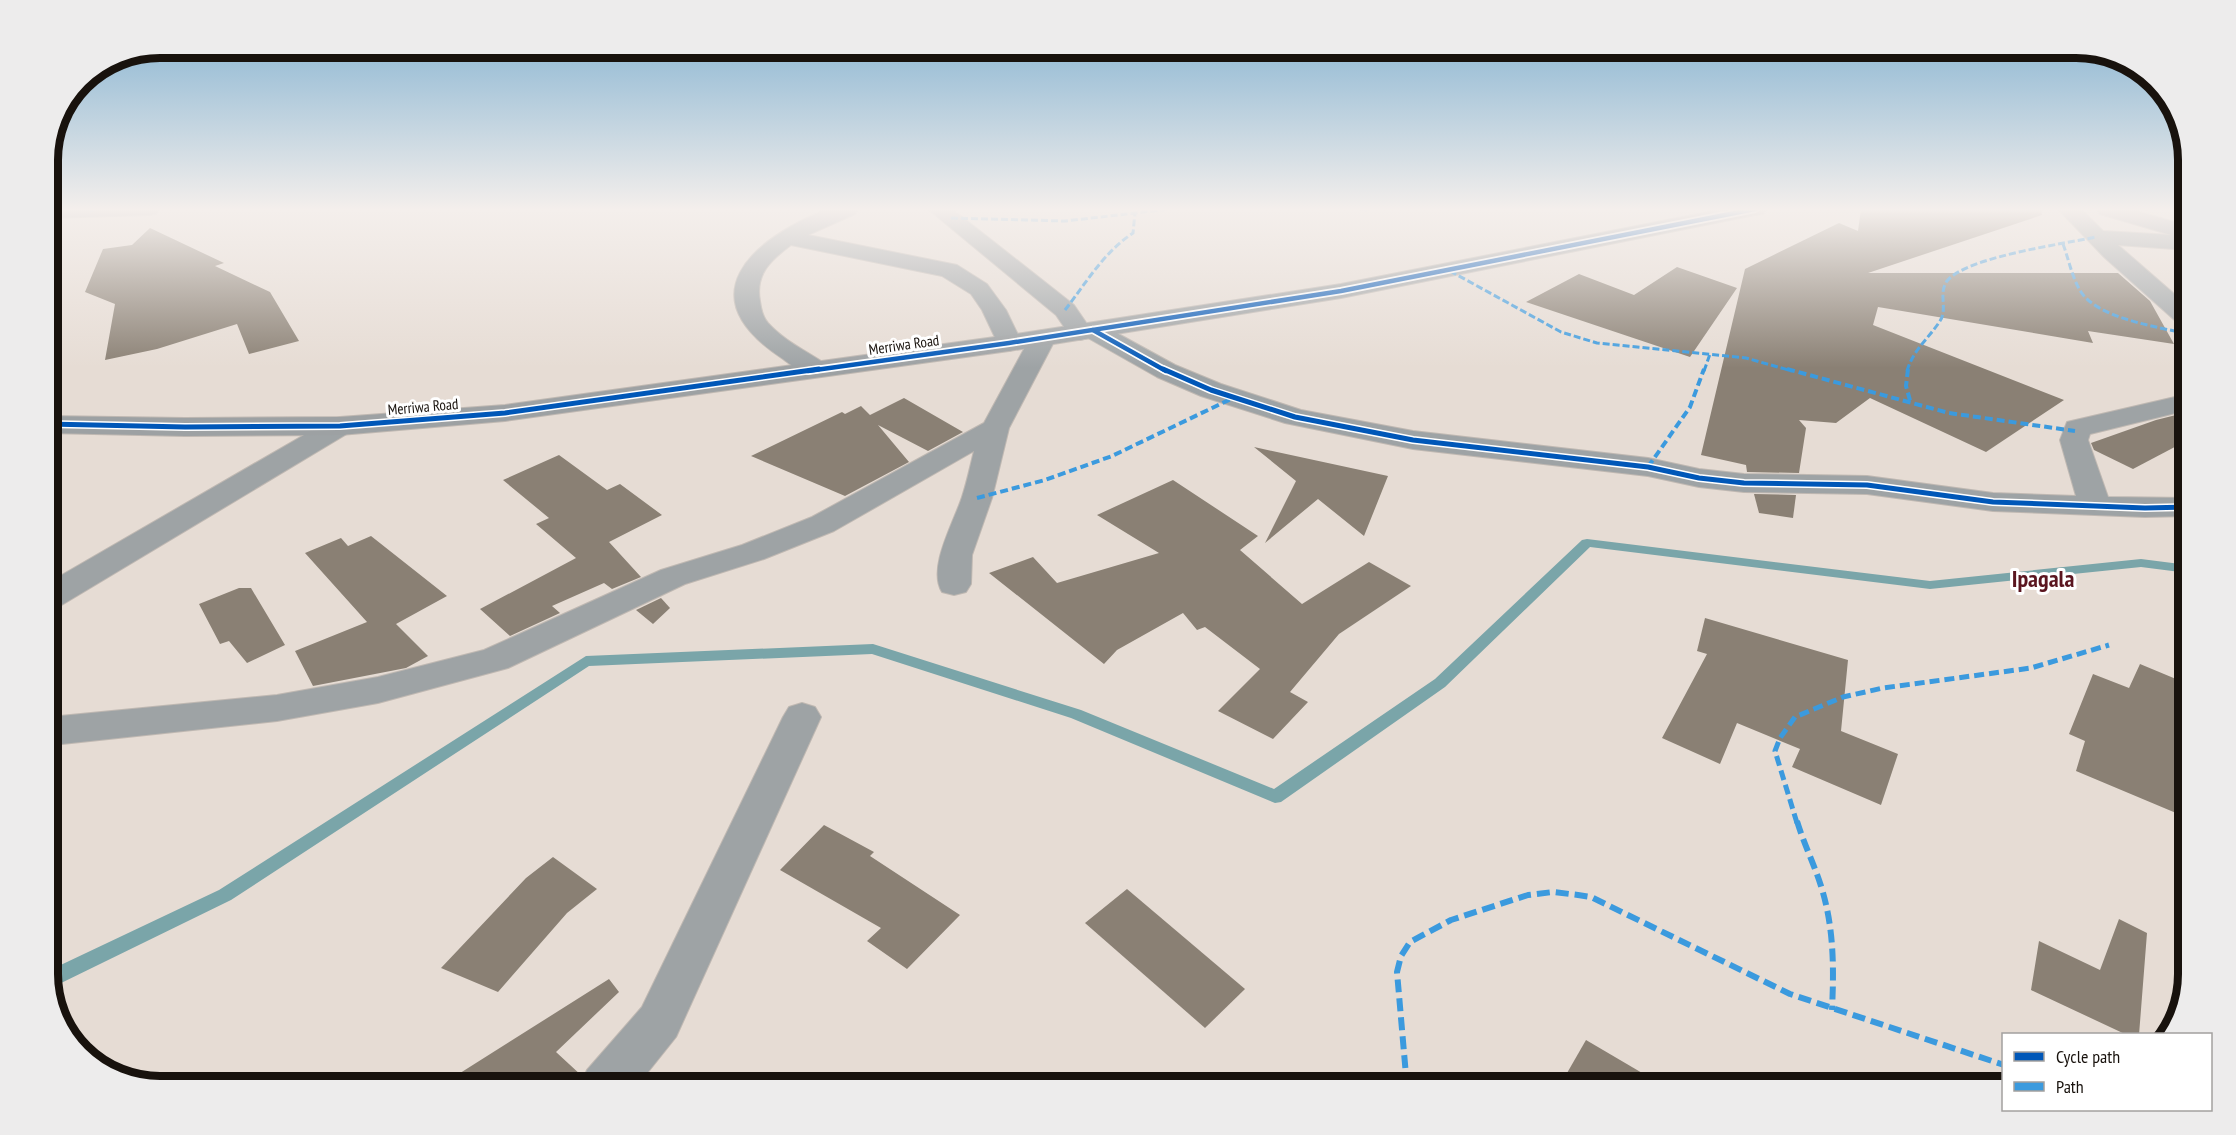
<svg xmlns="http://www.w3.org/2000/svg" width="2236" height="1135" viewBox="0 0 2236 1135" font-family="'PT Sans Narrow',sans-serif">
	<style>
		.lines { fill: none; stroke-linecap: round; stroke-linejoin: round }
		.stream { fill: #7aa5a9; fill-rule: evenodd }
		.building { fill: #8a8074 }
		.street-casing { stroke: #bfb8b2; stroke-width: 2 }
		.secondary-casing { stroke: #bfb8b2; stroke-width: 2 }
		.street { fill: #9ea3a5; fill-rule: evenodd }
		.secondary { fill: #9da1a3; fill-rule: evenodd }
		.quiet-far3 { stroke: #3b9ade; stroke-width: 3; stroke-dasharray: 7 3; stroke-linecap: butt }
		.quiet-far2 { stroke: #3b9ade; stroke-width: 4; stroke-dasharray: 8 4; stroke-linecap: butt }
		.quiet-far1 { stroke: #3b9ade; stroke-width: 5; stroke-dasharray: 10 5; stroke-linecap: butt }
		.quiet { stroke: #3b9ade; stroke-width: 6; stroke-dasharray: 13 6; stroke-linecap: butt }
		.cycleway-far1-casing { stroke: #fff; stroke-width: 8 }
		.cycleway-casing { stroke: #fff; stroke-width: 8 }
		.cycleway-far1 { stroke: #0057b8; stroke-width: 4.5 }
		.cycleway { stroke: #0057b8; stroke-width: 5 }
		.labels { text-anchor: middle; stroke-width: 6; stroke-linejoin: round; paint-order: stroke }
		.far-street-label { font-size: 15px; fill: #18120d; stroke: #fff }
		.district-label { font-size: 24px; font-weight: bold; fill: #5a151f; stroke: #fff }
		.rim { fill: none; stroke: #18120d; stroke-width: 8 }
	</style>
	<rect width="100%" height="100%" fill="#e6dcd4"/>
	<g class="lines">
		<polygon class="stream" points="1587,539 1930,581 2141,559 2188,565 2188,573 2141,567 1930,589 1590,547 1445,687 1281,802 1275,803 1071,718 872,654 589,666 231,900 55,986 50,988 48,971 219,890 586,656 873,644 1081,710 1274,789 1435,679 1582,540"/>
	</g>
	<g class="building">
		<polygon points="1861,209 2041,209 2042,215 1868,273 2118,273 2150,301 2174,344 2088,331 2093,343 1878,307 1873,325 2064,400 1986,452 1870,398 1836,423 1799,420 1806,428 1799,473 1747,472 1746,465 1701,455 1745,269 1839,223 1858,231"/>
		<polygon points="150,228 224,263 215,266 270,292 299,341 249,354 237,324 157,349 105,360 115,304 85,292 103,249 132,245"/>
		<polygon points="1677,267 1737,288 1690,357 1526,302 1579,274 1634,295"/>
		<polygon points="904,398 963,432 928,451 878,425 909,462 845,496 751,456 842,412 845,414 861,406 870,415"/>
		<polygon points="2188,412 2188,440 2133,469 2094,450 2091,443 2156,420"/>
		<polygon points="1254,447 1388,476 1364,536 1318,499 1265,543 1296,481"/>
		<polygon points="559,455 607,490 620,484 662,515 609,542 641,577 612,589 604,583 552,606 560,613 510,636 480,609 576,558 536,524 549,518 503,480"/>
		<polygon points="1173,480 1258,536 1240,550 1302,604 1369,562 1411,586 1339,634 1290,692 1308,702 1273,739 1218,711 1260,669 1205,627 1197,630 1183,613 1117,650 1104,664 989,573 1033,557 1057,583 1159,553 1097,515"/>
		<polygon points="1754,494 1796,495 1793,518 1759,513"/>
		<polygon points="371,536 447,596 396,624 428,656 406,668 313,686 295,651 367,622 305,553 341,538 348,546"/>
		<polygon points="239,588 251,588 285,645 247,663 229,641 220,644 199,604"/>
		<polygon points="661,598 670,608 653,624 636,610"/>
		<polygon points="1705,618 1848,660 1841,731 1898,754 1881,805 1792,767 1800,749 1737,723 1720,764 1662,738 1707,654 1697,651"/>
		<polygon points="2140,664 2188,684 2188,791 2180,787 2176,813 2076,771 2085,741 2069,734 2093,674 2129,688"/>
		<polygon points="824,825 874,852 870,856 960,915 907,969 867,941 881,928 780,870"/>
		<polygon points="553,857 597,889 567,913 498,992 441,968 526,878"/>
		<polygon points="1127,889 1245,989 1205,1028 1085,923"/>
		<polygon points="2119,919 2147,933 2139,1035 2127,1035 2031,990 2039,941 2100,970"/>
		<polygon points="609,979 619,992 556,1052 582,1076 578,1087 438,1087"/>
		<polygon points="1586,1040 1666,1087 1559,1087"/>
	</g>
	<g class="lines">
		<g class="street-casing">
			<g id="street">
				<polygon points="48,209 159,209 156,214 148,215 48,218"/>
				<path d="M827,209H858L855,214L808,235L957,265L987,284L1006,310L1022,343L1018,348L1009,351L1000,348L982,310L971,294L942,276L791,245C771,260 755,274 760,301C761,309 763,317 768,323C783,340 806,351 824,363L828,369L824,375C807,379 797,369 783,359C687,296 750,241 827,209Z"/>
				<polygon points="928,209 952,209 1074,305 1087,324 1102,325 1175,365 1221,384 1301,410 1413,431 1648,458 1699,469 1744,474 1867,476 1993,493 2076,496 2060,440 2067,422 2188,394 2188,410 2090,434 2088,440 2108,497 2188,498 2188,516 2145,517 1993,511 1867,494 1744,492 1699,487 1648,476 1413,449 1285,423 1201,396 1157,377 1088,338 1080,340 1071,337 1056,315"/>
				<polygon points="2058,209 2081,209 2103,231 2188,236 2188,250 2118,245 2188,306 2188,326 2179,324 2104,257"/>
				<path d="M1043,330L1052,333L1056,338L1009,428L992,498L972,555L971,584L966,592L954,595L942,592C927,568 954,522 962,497C967,482 970,467 974,451L834,531L764,559L685,584L508,668L378,703L277,721L62,744L48,748V720L60,716L277,695L378,677L484,650L661,570L742,545L812,517L984,423L1030,338L1034,333Z"/>
				<polygon points="340,417 350,420 354,426 350,432 60,606 48,609 48,583 330,420"/>
				<polygon points="802,703 815,707 821,717 676,1037 636,1087 580,1087 587,1070 642,1007 783,717 789,707"/>
			</g>
		</g>
		<g class="secondary-casing">
			<g id="secondary">
				<polygon points="1723,209 1766,209 1763,214 1755,215 1341,298 1009,351 505,421 340,435 185,436 48,433 48,416 185,418 340,417 505,405 1009,335 1341,284"/>
				<polygon points="2097,209 2130,209 2188,226 2188,240 2100,214"/>
			</g>
		</g>
		<use href="#street" class="street"/>
		<use href="#secondary" class="secondary"/>
		<g class="quiet-far3">
			<polyline points="1361,209 1367,210"/>
			<polyline points="90,211 96,209"/>
			<polyline points="951,218 1065,221 1170,209"/>
			<path d="M2063,244C2069,260 2072,278 2081,292C2099,319 2159,327 2188,334"/>
			<polyline points="1450,271 1561,332 1597,343 1746,358 1792,371"/>
			<path d="M1065,310C1086,283 1104,252 1133,233L1135,213"/>
			<polyline points="1704,371 1710,354"/>
			<path d="M1907,371C1913,350 1929,338 1940,321C1948,309 1938,293 1947,281C1966,257 2063,244 2096,237"/>
		</g>
		<g class="quiet-far2">
			<polyline points="1787,369 1949,413 2075,431"/>
			<polyline points="1908,369 1906,386 1911,404"/>
			<polyline points="1648,467 1690,407 1704,369"/>
			<polyline points="977,498 1045,480 1112,456 1233,398"/>
		</g>
		<polyline class="quiet-far1" points="1797,823 1775,751 1780,738 1795,717 1843,697 1883,688 2031,668 2109,645"/>
		<g class="quiet">
			<path d="M1797,821C1804,844 1814,864 1821,886C1834,927 1834,968 1832,1010"/>
			<polyline points="1407,1087 1397,972 1401,956 1410,942 1451,920 1528,895 1553,892 1578,895 1591,897 1790,994 2004,1065"/>
		</g>
		<g class="cycleway-far1-casing">
			<g id="cycleway-far1">
				<polyline points="1093,330 1166,371"/>
				<polyline points="808,371 1009,343 1341,291 1755,209"/>
			</g>
		</g>
		<g class="cycleway-casing">
			<g id="cycleway">
				<polyline points="1163,369 1211,390 1295,417 1413,440 1648,467 1699,478 1744,483 1867,485 1993,502 2145,508 2188,507"/>
				<polyline points="48,424 185,427 340,426 505,413 819,369"/>
			</g>
		</g>
		<use href="#cycleway-far1" class="cycleway-far1"/>
		<use href="#cycleway" class="cycleway"/>
	</g>
	<linearGradient id="sky" x2="0" y2="1"><stop stop-color="#7caecf"/><stop offset="0.57" stop-color="#f4efec"/><stop offset="1" stop-color="#f4efec" stop-opacity="0"/></linearGradient>
	<rect width="2236" height="368" fill="url(#sky)"/>
	<g class="labels">
		<g class="far-street-label">
			<text transform="translate(904 345) rotate(-8)" y="5">Merriwa Road</text>
			<text transform="translate(423 407) rotate(-5)" y="5">Merriwa Road</text>
		</g>
		<g class="district-label">
			<text x="2043" y="587">Ipagala</text>
		</g>
	</g>
	<path d="M0 0H2236V1135H0ZM160 58H2076A102 102 0 0 1 2178 160V974A102 102 0 0 1 2076 1076H160A102 102 0 0 1 58 974V160A102 102 0 0 1 160 58Z" fill="#edecec" fill-rule="evenodd"/>
	<path class="rim" d="M160 58H2076A102 102 0 0 1 2178 160V974A102 102 0 0 1 2076 1076H160A102 102 0 0 1 58 974V160A102 102 0 0 1 160 58Z"/>
	<rect x="2002" y="1033" width="210" height="78" fill="#ffffff" stroke="#a3a09e" stroke-width="1.5"/>
	<rect x="2014" y="1052" width="30" height="9" fill="#0057b8" stroke="#a3a09e" stroke-width="1.5"/>
	<text x="2056" y="1063" font-size="18" fill="#18120d">Cycle path</text>
	<rect x="2014" y="1082" width="30" height="9" fill="#3b9ade" stroke="#a3a09e" stroke-width="1.5"/>
	<text x="2056" y="1093" font-size="18" fill="#18120d">Path</text>
</svg>
